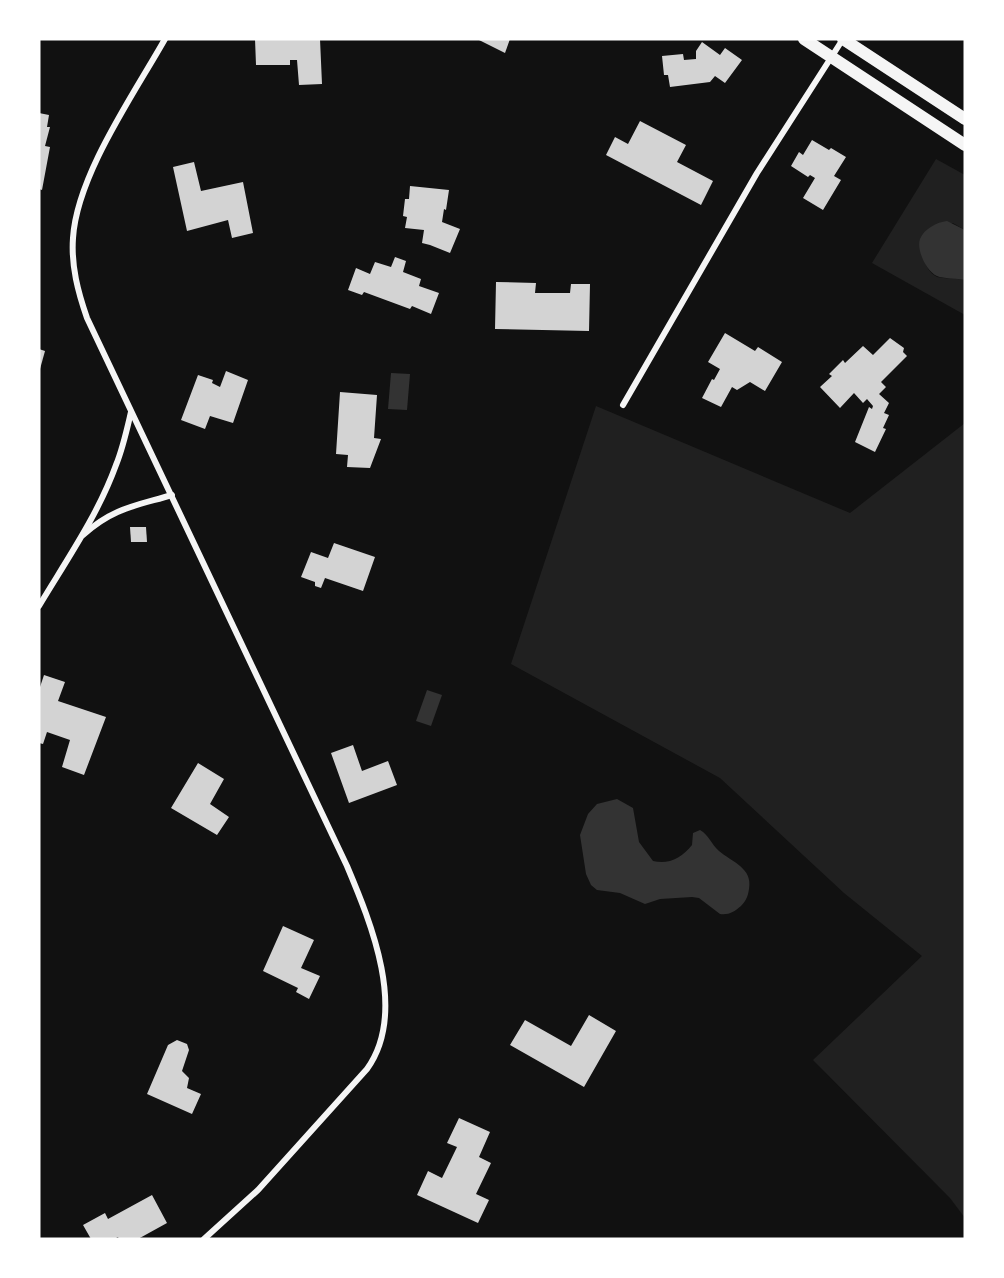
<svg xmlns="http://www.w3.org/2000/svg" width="1004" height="1278" viewBox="0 0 1004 1278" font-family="Commissioner,sans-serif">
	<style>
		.green { fill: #202020 }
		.water { fill: #333 }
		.building { fill: #d3d3d3 }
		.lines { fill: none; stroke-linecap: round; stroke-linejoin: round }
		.minor { stroke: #f5f5f5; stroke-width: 6 }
		.secondary { stroke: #f5f5f5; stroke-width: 12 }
	</style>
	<rect width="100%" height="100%" fill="#111"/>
	<g class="green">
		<path d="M936,159L965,175V230L953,223C930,231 914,229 924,258C926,266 929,273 937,277C944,279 957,278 965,280V315L872,263Z"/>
		<polygon points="596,406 850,513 965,423 965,1218 950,1198 813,1060 922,956 844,893 720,778 511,664"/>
	</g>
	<g class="water">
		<path d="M947,221L965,230V280C957,278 943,279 937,276C927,272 916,250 920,239C924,229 937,222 947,221Z"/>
		<polygon points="391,373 410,374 407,410 388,409"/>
		<polygon points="427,690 442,695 431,726 416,721"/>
		<path d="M617,799L633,808L639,842L653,861C668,865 682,858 692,845L693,833L700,830C709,835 711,844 719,851C732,862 753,868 749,889C748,896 746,901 741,906C734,912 729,915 720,914L699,898L692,897L660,899L645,904L620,893L597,890L591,885L586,874L580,835L588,814L597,804Z"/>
	</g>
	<g class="building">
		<polygon points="255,39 320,39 322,84 299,85 297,60 290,60 290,65 256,65"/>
		<polygon points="477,39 510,39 505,53"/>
		<polygon points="702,42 720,55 725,48 742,60 725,83 715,76 710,82 670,87 668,75 664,75 662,56 683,54 684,60 696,59 696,51"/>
		<polygon points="39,113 49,115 47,127 50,127 45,146 50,147 42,190 39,189"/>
		<polygon points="640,121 686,145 677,162 713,181 701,205 606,155 615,137 628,144"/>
		<polygon points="812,140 829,150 831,148 846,157 834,176 841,180 823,210 803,198 815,178 810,175 808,177 791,166 799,152 803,155"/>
		<polygon points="194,162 201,191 243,182 253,233 232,238 228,220 187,231 173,167"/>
		<polygon points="410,186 449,190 446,210 444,209 442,222 460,229 450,253 430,245 422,243 424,230 405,228 407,217 403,216 405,199 409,199"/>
		<polygon points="395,257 406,261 403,272 421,279 419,286 439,293 431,314 412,306 410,309 364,292 362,295 348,290 356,268 370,274 375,262 391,267"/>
		<polygon points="496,282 536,283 535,293 570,293 571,284 590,284 589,331 495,329"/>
		<polygon points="725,333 755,351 758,347 782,362 765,391 750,382 737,390 732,387 721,407 702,398 712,379 714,380 720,369 708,362"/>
		<polygon points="890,338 904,348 903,352 907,356 881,382 886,387 879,394 889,403 884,413 889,415 883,428 886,429 875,452 855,442 869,407 872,409 873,406 867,399 863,403 854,393 840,408 820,387 832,376 829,374 843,360 845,363 863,346 873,355"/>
		<polygon points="39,349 45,351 40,369 39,369"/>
		<polygon points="226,371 248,380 233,423 210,416 205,429 181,420 198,375 213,380 212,383 220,387"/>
		<polygon points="340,392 377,395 374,438 381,439 370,468 347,467 348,455 336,454"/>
		<polygon points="130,527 146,527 147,542 131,542"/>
		<polygon points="334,543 375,557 363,591 325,578 321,588 315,586 315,582 301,577 311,552 328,558"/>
		<polygon points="44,675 65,682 58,701 106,717 84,775 62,767 70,740 47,732 43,744 39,743 39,690"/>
		<polygon points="353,745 362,771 388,761 397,785 349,803 331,753"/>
		<polygon points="198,763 224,779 210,804 229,817 217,835 171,808"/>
		<polygon points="283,926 314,940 301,968 320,976 309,999 296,992 298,988 263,971"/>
		<polygon points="589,1015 616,1031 584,1087 510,1045 525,1020 571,1046"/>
		<polygon points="177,1040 187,1044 189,1050 182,1071 189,1078 187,1088 201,1094 192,1114 147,1094 168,1045"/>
		<polygon points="459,1118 490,1132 479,1157 491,1163 476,1194 489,1200 478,1223 417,1195 428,1171 442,1178 457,1147 447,1143"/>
		<polygon points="152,1195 167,1223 138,1239 119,1239 118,1237 114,1239 91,1239 83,1225 105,1213 108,1219"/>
	</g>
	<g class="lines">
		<g class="minor">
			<path d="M165,39C134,94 77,175 73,238C71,266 78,292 87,318L347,866C371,923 408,1012 367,1069L258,1190L204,1239"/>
			<polyline points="623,405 757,173 843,39"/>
			<path d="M83,535C113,508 135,506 172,495"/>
			<path d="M39,606C66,561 98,515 116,465C123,448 127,429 131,412"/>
		</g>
		<g class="secondary">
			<polyline points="804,39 965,145"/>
			<polyline points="843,39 965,119"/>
		</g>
	</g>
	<rect width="1004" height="1278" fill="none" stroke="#ffffff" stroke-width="81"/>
</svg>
